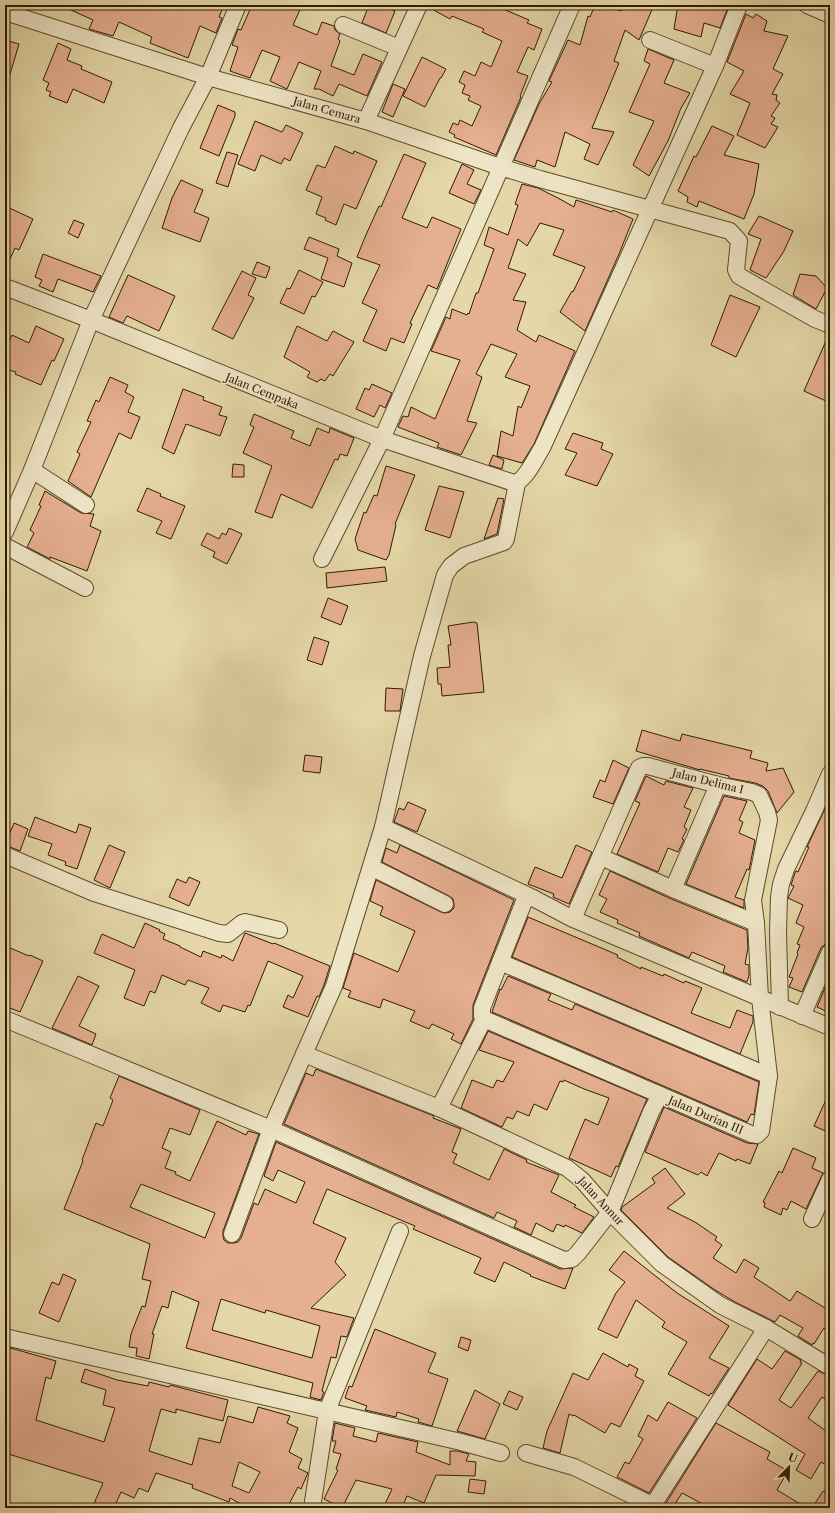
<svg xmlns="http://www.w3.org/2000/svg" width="835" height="1513" viewBox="0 0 835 1513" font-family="'Libre Caslon Text',serif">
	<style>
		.building { fill: #e5af91; stroke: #311b00; fill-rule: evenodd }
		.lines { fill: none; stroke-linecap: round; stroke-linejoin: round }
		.lane-casing { stroke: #5e4a2a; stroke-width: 10 }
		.street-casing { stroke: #5e4a2a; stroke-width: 18 }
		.lane { stroke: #eee5c6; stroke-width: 8 }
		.street { stroke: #eee5c6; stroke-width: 16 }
		.labels { text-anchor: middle; stroke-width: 3.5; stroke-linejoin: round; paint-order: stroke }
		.street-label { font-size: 11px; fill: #311b00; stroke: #eee5c6 }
	</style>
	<rect width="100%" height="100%" fill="#e5d7a7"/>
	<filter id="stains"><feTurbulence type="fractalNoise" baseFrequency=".005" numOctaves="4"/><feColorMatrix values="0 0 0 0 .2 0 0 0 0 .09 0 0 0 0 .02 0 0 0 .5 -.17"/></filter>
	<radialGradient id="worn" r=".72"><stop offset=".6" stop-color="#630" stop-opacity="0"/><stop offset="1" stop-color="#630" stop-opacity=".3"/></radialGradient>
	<g class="building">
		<polygon points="60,5 224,5 219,17 222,18 216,33 200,26 188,58 150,43 152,37 119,22 113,36 89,29 93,20"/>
		<polygon points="252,5 302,5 293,25 317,35 322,22 334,26 335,30 340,34 338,39 340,41 331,66 354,75 363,54 382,62 367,96 339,84 333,96 319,89 314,89 321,71 299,62 287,89 270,81 280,57 262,50 250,78 230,71 238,47 232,45 238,29 241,30"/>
		<polygon points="369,5 380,5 395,11 386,33 362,23"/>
		<polygon points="428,5 494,5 529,20 527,23 542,29 534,50 528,47 517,72 528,76 520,96 521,97 496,155 454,137 455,135 449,132 453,123 458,125 460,120 472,126 481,106 468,100 470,96 462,93 465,85 459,82 464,71 475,76 481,62 491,67 502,41 482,32 484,29 452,16 450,19 428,7"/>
		<polygon points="595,5 604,5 621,11 621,5 654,5 639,40 625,30 614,61 619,63 592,128 614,132 598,165 584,159 590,144 565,132 555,167 537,160 535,167 514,160 539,104 552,82 549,81 568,40 580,45 588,16 590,17"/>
		<polygon points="678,5 729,5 720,28 704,23 701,37 674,29"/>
		<polygon points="746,14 753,18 756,14 767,21 764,31 788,36 773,69 783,74 772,94 777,95 776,100 780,103 771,116 775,118 771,124 778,127 765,148 737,135 750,103 730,94 744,71 727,62"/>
		<polygon points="5,40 19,44 8,81 5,81"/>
		<polygon points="58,43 71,49 67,60 82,66 81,69 112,82 104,103 73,89 67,103 49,96 51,92 46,90 49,83 43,80"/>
		<polygon points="648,49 674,60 664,83 690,93 681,108 668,141 649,176 633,165 654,121 629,112 650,64 644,61"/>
		<polygon points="422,57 446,69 441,78 440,78 425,107 403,96"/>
		<polygon points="393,84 405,89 393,117 382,112"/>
		<polygon points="218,105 235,112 235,116 219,156 200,148"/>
		<polygon points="255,121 282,132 286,125 303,133 290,161 284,158 281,164 261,155 255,171 238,164"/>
		<polygon points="712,126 734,136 724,155 759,164 754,194 744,219 699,201 697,207 687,202 688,197 678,191 694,156 696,157"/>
		<polygon points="335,146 353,154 354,151 377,161 356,209 344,204 336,225 325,220 326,218 316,214 322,197 306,190 317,165 325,168"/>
		<polygon points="227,152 238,155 228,187 216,183"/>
		<polygon points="404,154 426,163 402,218 427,228 432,217 461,229 437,289 428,285 410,323 412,324 404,343 391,338 386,351 363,341 377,310 362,303 380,265 357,257 365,237 379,206 381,207"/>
		<polygon points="462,164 474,170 467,184 481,190 474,204 449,193"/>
		<polygon points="181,180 203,190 194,212 209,218 200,242 162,228 172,198"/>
		<polygon points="522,184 538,188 558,198 574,207 576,200 612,212 613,210 633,219 619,254 585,331 560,312 572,291 573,292 585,267 553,255 564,230 540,223 527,246 518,239 508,268 526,274 513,300 526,302 517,330 536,342 539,335 575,351 534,444 522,463 497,456 501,431 513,436 518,406 521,408 530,386 505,377 517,354 491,344 476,374 482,377 467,421 477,423 461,455 437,447 439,443 398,427 403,416 408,417 411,407 435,419 460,360 431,351 446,317 450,319 452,309 467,315 468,313 469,314 476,293 478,293 494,249 484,245 489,227 508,235 518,205 515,204"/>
		<polygon points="5,206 33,219 19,250 15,248 5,270"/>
		<polygon points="759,216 793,231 784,251 766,278 750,270 761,239 748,234"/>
		<polygon points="74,220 84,224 78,238 68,233"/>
		<polygon points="309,237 339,249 337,256 352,263 344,287 321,279 328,258 304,249"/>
		<polygon points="43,254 101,276 93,292 58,279 53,292 39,286 42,280 35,277"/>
		<polygon points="257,262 270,267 266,278 252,274"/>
		<polygon points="299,270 323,282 315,297 312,296 304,314 280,303 287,288 290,289"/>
		<polygon points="242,271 256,278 248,295 254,298 233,339 212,329"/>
		<polygon points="800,274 816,276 827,288 816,309 793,295"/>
		<polygon points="128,275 175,296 159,331 127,316 123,323 109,317"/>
		<polygon points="730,295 760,307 736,357 711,345"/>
		<polygon points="36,326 64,339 54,361 52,360 41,385 15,374 16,372 5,369 5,351 12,335 29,343"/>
		<polygon points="297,326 327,341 333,331 354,342 333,376 330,374 325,381 321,379 317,382 307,377 310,372 284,357"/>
		<polygon points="829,334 830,394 826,401 804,391"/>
		<polygon points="110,377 128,385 125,392 134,397 128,412 140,417 131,439 119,433 91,497 68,481 80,454 77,452 91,422 87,421 96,400 99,402"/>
		<polygon points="372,384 392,393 385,408 380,405 374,417 356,409 365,388 369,390"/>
		<polygon points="183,389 204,397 203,400 222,407 219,415 227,417 220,436 186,424 174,454 162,448"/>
		<polygon points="254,414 294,431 291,438 310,446 317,428 329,433 330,428 354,438 347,456 340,454 338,460 335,459 312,508 281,494 272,518 255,512 272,466 243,453 254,427 250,425"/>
		<polygon points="573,433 603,443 601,449 613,454 597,486 565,475 577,453 565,449"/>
		<polygon points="493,455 504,460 502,469 489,465"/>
		<polygon points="233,464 244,465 244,477 232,477"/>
		<polygon points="386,466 415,475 395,524 396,525 389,555 386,560 358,550 355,539 364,512 366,513 374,495 377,496"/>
		<polygon points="439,486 464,492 450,538 425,530"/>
		<polygon points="147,488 161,494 160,496 185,506 171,539 156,533 162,521 137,511"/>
		<polygon points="45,491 81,513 94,514 90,526 101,531 87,571 50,557 50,559 27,547 34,533 30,530 41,506 39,505"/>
		<polygon points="498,498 504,499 497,534 484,539"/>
		<polygon points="229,528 242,534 227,564 213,557 215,552 201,545 207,533 219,539 222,533 226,535"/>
		<polygon points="385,567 387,581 327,588 326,573"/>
		<polygon points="328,598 348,606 341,625 321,617"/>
		<polygon points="473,622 477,623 484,692 442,696 441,684 438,684 437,668 450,667 448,645 451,645 448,626"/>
		<polygon points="314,637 329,642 322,665 307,660"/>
		<polygon points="386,688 403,689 400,711 385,711"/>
		<polygon points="642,730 680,741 682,734 752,751 750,758 768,763 766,771 783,768 794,792 777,813 768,791 763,786 755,783 729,778 729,776 700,769 700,770 636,751"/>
		<polygon points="305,755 322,757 320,773 303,771"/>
		<polygon points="613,760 629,768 613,804 593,797 600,780 605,782"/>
		<polygon points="646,776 664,785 666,781 693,788 684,807 691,810 684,827 687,829 682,839 684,840 678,852 668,848 658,872 617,854 640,803 635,801"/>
		<polygon points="724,796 747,801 739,820 743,822 739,833 755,840 749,870 747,869 735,897 744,900 744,908 686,884"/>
		<polygon points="830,798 830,943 825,944 821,948 802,992 789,987 793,978 789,977 798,954 797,953 800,945 797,944 804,927 796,923 803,905 788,898 794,886 791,885 795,873 796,871 798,872 809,847 807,847"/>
		<polygon points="408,802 426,810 417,832 394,822 399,808 404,810"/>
		<polygon points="35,817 76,833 79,824 91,828 77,869 65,865 66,862 48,855 52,844 28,836"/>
		<polygon points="14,823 28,829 20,851 5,845"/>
		<polygon points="109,845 125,852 110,888 94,880"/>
		<polygon points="400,845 514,900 473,1005 473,1019 461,1044 451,1039 454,1034 432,1024 429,1029 410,1021 415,1011 383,999 380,1008 348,997 351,991 343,988 354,953 398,972 415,931 380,915 383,907 370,901 376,880 441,912 445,913 450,912 454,908 454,904 453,899 449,896 382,862 386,848 397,853"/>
		<polygon points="576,845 592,852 569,904 553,897 554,894 528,884 535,867 562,878"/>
		<polygon points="610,871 669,898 747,930 748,948 745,964 749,965 749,975 747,982 723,972 725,966 692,952 689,958 639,936 640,933 617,923 618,920 600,912 607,899 599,895"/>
		<polygon points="189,877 200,882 189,906 169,897 177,879 186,883"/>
		<polygon points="528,917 618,955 617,957 641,969 641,967 663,976 664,974 684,983 685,981 702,988 691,1013 730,1028 737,1010 753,1016 753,1022 740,1054 512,957"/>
		<polygon points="145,923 160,930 159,931 165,934 163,939 180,946 180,947 201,957 203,951 221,958 222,955 233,961 245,933 273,944 274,943 330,966 324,985 319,997 317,996 308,1017 283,1007 288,995 293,998 303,976 268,961 250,1006 248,1005 245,1012 223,1005 220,1012 201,1003 209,988 188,980 185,985 162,975 155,993 150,991 144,1006 124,998 135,970 94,953 102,934 134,948"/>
		<polygon points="8,947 29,956 30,955 43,961 20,1012 5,1006 5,954"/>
		<polygon points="78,976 99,986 79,1026 96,1034 92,1045 52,1028"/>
		<polygon points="508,976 551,994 548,1000 572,1010 575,1004 759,1082 754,1115 751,1114 747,1122 492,1012 500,989 501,990"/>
		<polygon points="830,976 830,1013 817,1007"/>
		<polygon points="488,1031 647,1099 618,1167 616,1166 611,1177 569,1158 585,1119 598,1125 609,1098 584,1089 564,1080 563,1082 560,1081 547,1110 534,1104 529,1116 517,1111 513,1119 507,1117 502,1127 461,1108 472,1080 493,1088 497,1080 503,1082 514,1062 479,1050"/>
		<polygon points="316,1069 434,1116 433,1118 461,1129 452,1152 457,1154 453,1163 489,1180 504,1149 527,1160 526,1162 559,1175 551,1192 576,1205 574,1207 594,1217 582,1233 565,1225 564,1227 557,1224 553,1232 536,1223 531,1235 514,1227 517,1221 497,1212 494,1218 284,1124 306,1073 313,1076"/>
		<path d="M119,1076L200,1110L190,1135L170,1128L162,1148L171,1152L165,1168L176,1172L175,1174L190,1181L217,1121L246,1135L248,1131L259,1134L223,1231V1236L224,1240L228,1243H234L238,1242L241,1238L254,1203L258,1205L265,1189L296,1203L305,1182L278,1170L273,1181L264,1176L276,1142L560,1269L573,1268L565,1289L530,1276L531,1275L504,1262L495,1282L474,1273L481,1258L413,1229L415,1226L327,1189L313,1223L346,1238L335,1262L346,1275L311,1308L354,1318L347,1337L341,1336L336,1358L331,1357L322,1391L324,1392L321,1400L310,1397L313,1383L186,1348L199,1302L172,1291L168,1308L162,1306L152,1334H154L149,1359L136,1356L137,1348L129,1347L131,1334L142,1306L145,1307L151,1281L142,1279L150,1244L64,1209L83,1161L82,1160L96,1123L103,1126L113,1100L110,1098ZM141,1184L215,1213L205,1238L130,1207ZM221,1299L265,1313L266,1310L320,1326L312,1358L212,1330Z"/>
		<polygon points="830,1091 830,1133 814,1126"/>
		<polygon points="664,1107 747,1143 758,1144 750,1164 737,1159 736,1161 719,1153 707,1176 701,1172 698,1175 645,1152"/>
		<polygon points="793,1148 816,1158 812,1168 823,1173 806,1209 791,1201 787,1210 783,1208 781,1215 764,1207 765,1203 763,1202 779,1171 782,1173"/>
		<polygon points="665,1168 685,1194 667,1208 695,1222 717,1237 715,1240 722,1245 713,1258 736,1273 744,1259 759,1268 754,1277 790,1301 797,1291 830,1311 830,1332 824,1328 814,1344 813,1343 812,1345 798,1336 803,1328 780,1315 775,1322 735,1302 715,1290 668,1257 621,1210 622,1207 655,1183 652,1178"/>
		<polygon points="624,1251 677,1293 729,1326 709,1358 729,1368 712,1394 711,1393 709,1396 668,1374 687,1342 662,1327 665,1322 636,1300 617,1338 598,1329 616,1293 625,1282 609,1270"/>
		<polygon points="63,1274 76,1280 59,1322 39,1313 52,1282 59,1285"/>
		<polygon points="375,1329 436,1353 428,1372 448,1379 432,1426 418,1422 419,1419 397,1412 396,1417 365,1410 367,1406 345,1398 349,1386 352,1387"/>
		<polygon points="461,1337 471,1340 468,1351 458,1347"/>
		<path d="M7,1347L56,1361L51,1379L46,1377L36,1420L104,1442L115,1408L103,1405L106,1390L81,1382L85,1369L117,1380L148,1386L149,1382L169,1387L170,1385L228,1400L223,1421L176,1409V1413L161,1409L149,1451L192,1465L199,1438L220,1443L228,1416L253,1423L258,1407L290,1416L287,1423L298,1428L289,1452L302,1459L298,1468L308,1473L307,1475L301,1489L298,1487L287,1508H248L230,1498L229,1502L192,1488L193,1485L156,1473L148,1492L139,1488L134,1498L121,1492L114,1508H92L103,1483L5,1453V1356ZM239,1462L260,1472L249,1493L232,1486Z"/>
		<polygon points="785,1351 801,1360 800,1362 802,1363 779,1400 791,1408 818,1371 830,1376 830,1403 822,1397 808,1418 830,1434 830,1467 821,1462 811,1479 796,1470 805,1454 728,1405 757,1359 772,1369"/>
		<polygon points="603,1353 628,1367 629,1364 638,1369 635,1376 644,1381 620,1427 611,1423 605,1433 574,1415 573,1416 569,1414 560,1453 543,1448 547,1431 573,1373 588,1380"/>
		<polygon points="475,1390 500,1404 485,1439 457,1431"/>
		<polygon points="509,1391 523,1397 517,1410 503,1404"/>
		<polygon points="668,1402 697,1418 649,1493 617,1477 625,1462 629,1464 643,1439 638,1436 648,1415 657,1421"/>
		<polygon points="335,1423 355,1428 353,1436 376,1442 378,1433 418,1442 416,1452 450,1465 450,1451 457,1451 469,1454 466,1461 476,1462 475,1476 436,1475 424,1503 407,1496 402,1508 393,1508 385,1504 392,1489 356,1480 342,1508 324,1499 338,1470 336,1469 341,1454 333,1452 336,1441 332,1441"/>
		<polygon points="716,1423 770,1452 767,1459 788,1471 777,1490 807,1508 710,1508 682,1493 673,1507 666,1503"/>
		<polygon points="470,1479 486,1481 484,1494 468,1492"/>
		<polygon points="823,1491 830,1496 830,1508 812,1508"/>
	</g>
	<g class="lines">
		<g class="lane-casing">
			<polyline id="lane" points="5,1507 9,1508"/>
		</g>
		<g class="street-casing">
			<g id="street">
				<polyline points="807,5 830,15"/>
				<polyline points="5,12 208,77 366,121 500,167 540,179 730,231 739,241 736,270 739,276 815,319 830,325"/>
				<polyline points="343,25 399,48"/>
				<polyline points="650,40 715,66"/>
				<polyline points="366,121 419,5"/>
				<path d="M5,287L91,320L382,439L514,483C525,482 536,457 542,448L715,66L739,5"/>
				<polyline points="32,470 86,505"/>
				<polyline points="5,532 32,470 91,320 181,128 208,77 238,5"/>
				<polyline points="5,546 85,588"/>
				<polyline points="322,559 382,439 572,5"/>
				<polyline points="383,827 533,898"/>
				<polyline points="5,855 94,893 219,933 228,934 242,923 245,922 279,930"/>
				<polyline points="601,857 673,889 756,923"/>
				<polyline points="371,867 445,904"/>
				<polyline points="673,889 718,785"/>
				<polyline points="573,919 639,768 643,766 648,766 718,785 752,792 759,795 767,812 769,820 753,900 756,923 760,998 769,1076 761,1131 757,1135 751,1134 484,1019 482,1016 482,1008 525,899 533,898 573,919 760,998 830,1027"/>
				<polyline points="500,962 769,1076"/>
				<polyline points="780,1007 778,933 779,897 781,884 786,869 814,811 830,774"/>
				<polyline points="802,1016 830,952"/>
				<polyline points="5,1019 271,1129 564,1260 572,1259 578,1253 610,1212 651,1112 660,1095"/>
				<polyline points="304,1054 439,1108 567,1168 582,1180 610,1212 662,1264 720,1305 766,1328 830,1367"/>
				<polyline points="439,1108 484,1019"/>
				<polyline points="812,1219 830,1179"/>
				<polyline points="232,1234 271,1129 334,986 383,827 422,656 445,575 451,566 464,556 504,542 506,539 517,483"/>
				<polyline points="5,1337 461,1442 501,1453"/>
				<polyline points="526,1453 574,1467 658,1508"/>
				<polyline points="653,1505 766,1328"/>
				<polyline points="312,1508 327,1411 400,1231"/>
			</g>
		</g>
		<use href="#lane" class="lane"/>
		<use href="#street" class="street"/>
	</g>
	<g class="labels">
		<g class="street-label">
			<text transform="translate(327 110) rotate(16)" y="4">Jalan Cemara</text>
			<text transform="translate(262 391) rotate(22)" y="4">Jalan Cempaka</text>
			<text transform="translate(708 781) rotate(14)" y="4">Jalan Delima I</text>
			<text transform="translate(706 1115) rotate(23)" y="4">Jalan Durian III</text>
			<text transform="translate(601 1201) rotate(47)" y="4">Jalan Annur</text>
		</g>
	</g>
	<rect width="835" height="1513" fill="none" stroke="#e5d7a7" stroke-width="20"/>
	<rect x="6" y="6" width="823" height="1501" fill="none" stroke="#311b00" stroke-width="2"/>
	<rect x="10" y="10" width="815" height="1493" fill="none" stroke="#311b00"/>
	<g transform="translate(789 1467) rotate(23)" stroke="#eee5c6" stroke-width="3" paint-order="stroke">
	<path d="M0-3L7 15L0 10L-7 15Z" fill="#311b00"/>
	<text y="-6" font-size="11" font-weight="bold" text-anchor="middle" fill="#311b00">U</text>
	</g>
	<rect width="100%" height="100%" filter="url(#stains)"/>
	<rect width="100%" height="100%" fill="url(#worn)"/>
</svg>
